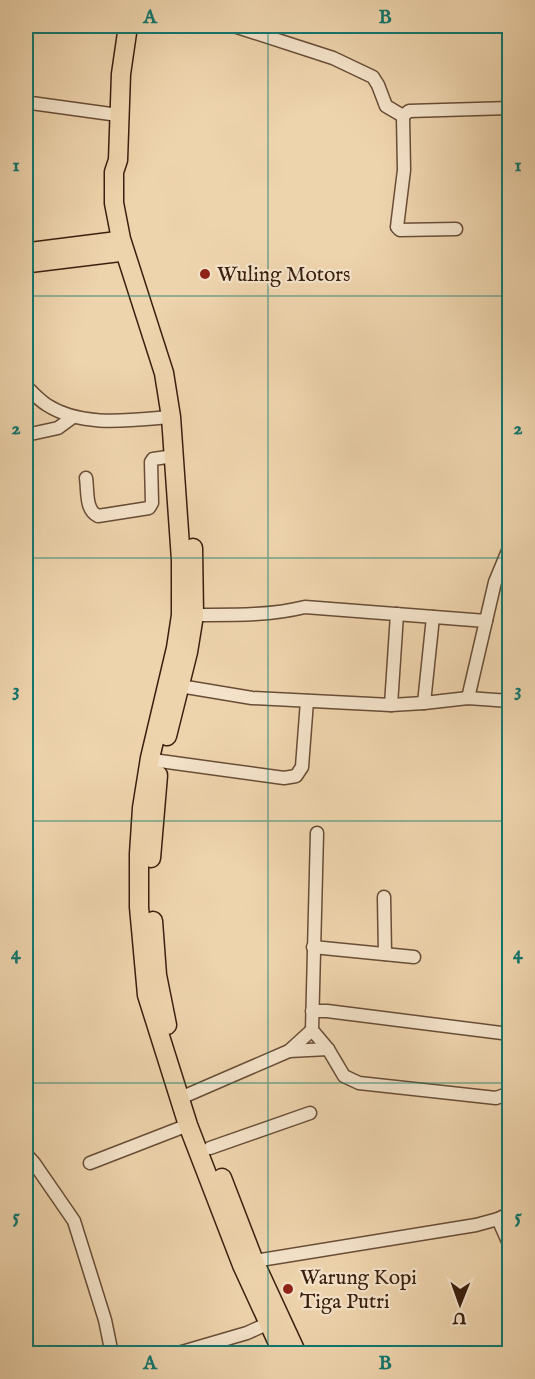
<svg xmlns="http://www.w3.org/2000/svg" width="535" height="1379" viewBox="0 0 535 1379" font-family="'IM FELL English',serif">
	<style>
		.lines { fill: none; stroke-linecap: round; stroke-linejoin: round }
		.minor-casing { stroke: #684d36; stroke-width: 15 }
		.major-casing { stroke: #3b200f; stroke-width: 18 }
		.highway-casing { stroke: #3b200f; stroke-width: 21 }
		.minor { stroke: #f4e3ca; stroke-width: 12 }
		.major { stroke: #eed4ad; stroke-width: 15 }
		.highway { stroke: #eed4ad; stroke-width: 18 }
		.grid { fill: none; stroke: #0f766e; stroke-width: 1.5; stroke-opacity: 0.55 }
		.poi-dot { fill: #8f2418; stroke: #f4e3ca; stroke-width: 2 }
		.labels { text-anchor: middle; stroke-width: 4.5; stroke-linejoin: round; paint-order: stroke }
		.poi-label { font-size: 21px; fill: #3b200f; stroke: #f4e3ca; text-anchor: start }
		.neatline { fill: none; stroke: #0f766e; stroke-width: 2 }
		.grid-label { font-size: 20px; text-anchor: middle; font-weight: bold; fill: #0f766e }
	</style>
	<rect width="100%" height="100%" fill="#eed4ad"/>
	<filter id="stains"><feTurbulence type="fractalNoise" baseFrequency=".00333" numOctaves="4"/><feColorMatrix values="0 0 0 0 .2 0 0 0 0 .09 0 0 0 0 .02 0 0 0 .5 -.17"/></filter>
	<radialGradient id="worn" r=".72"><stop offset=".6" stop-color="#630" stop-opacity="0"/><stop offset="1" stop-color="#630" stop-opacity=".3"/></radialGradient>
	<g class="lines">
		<g class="minor-casing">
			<g id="minor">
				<polyline points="234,26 333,58 373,77 378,85 386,106 403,116"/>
				<polyline points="31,103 118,115"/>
				<polyline points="456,229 400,230 397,227 404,170 403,116 409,111 510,108"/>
				<path d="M26,386C32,392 39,400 47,405C83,428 131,420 171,417"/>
				<polyline points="26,435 58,428 73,417"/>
				<path d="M86,478C88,491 85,510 98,516L149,508L152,503L151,462L153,459L174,456"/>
				<path d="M194,615C232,615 268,616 305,607L486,621"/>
				<polyline points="174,685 252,698 391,705 424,703 468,698 510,701"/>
				<polyline points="468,698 495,582 510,546"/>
				<polyline points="424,703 433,617"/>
				<polyline points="391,705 397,614"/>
				<polyline points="160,761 284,778 296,776 302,767 307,701"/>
				<polyline points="317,833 312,1030 328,1049 344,1076 359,1083 496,1098 510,1093"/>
				<polyline points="384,897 385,954"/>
				<polyline points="313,947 414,957"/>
				<polyline points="312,1011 327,1011 510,1034"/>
				<polyline points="289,1051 312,1030"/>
				<polyline points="178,1099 289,1051 328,1049"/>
				<polyline points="210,1148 310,1113"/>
				<polyline points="26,1154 34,1163 74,1221 105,1320 112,1354"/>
				<polyline points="90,1163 188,1125"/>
				<polyline points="498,1219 510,1246"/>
				<polyline points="254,1261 476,1225 498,1219 510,1213"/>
				<polyline points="175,1354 247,1333 269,1323"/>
			</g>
		</g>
		<g class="major-casing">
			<g id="major">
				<polyline points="26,251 121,239"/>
				<polyline points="26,265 124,253"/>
			</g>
		</g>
		<g class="highway-casing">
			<g id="highway">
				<polyline points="128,26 121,74 118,160 114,172 114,203 121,239 164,373 171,417 181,560 181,615 176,648 150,758 142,808 139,854 139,907 147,995 188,1125 242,1265 283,1354"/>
				<polyline points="167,736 188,652 194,615 193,548"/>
				<polyline points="151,858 158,775"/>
				<polyline points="153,921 157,975 167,1025"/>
				<polyline points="222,1178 254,1261 297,1354"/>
			</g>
		</g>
		<use href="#minor" class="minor"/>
		<use href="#major" class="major"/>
		<use href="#highway" class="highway"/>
	</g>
	<path class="grid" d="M268,26V1354M26,296H510M26,558H510M26,821H510M26,1083H510"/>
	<g class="poi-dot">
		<circle cx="205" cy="274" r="6"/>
		<circle cx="288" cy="1289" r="6"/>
	</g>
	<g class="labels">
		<g class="poi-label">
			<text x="217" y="281">Wuling Motors</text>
			<text x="300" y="1284">Warung Kopi<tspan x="300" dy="24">Tiga Putri</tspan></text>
		</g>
	</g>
	<rect width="535" height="1379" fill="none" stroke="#eed4ad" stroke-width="66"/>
	<g transform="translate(460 1304) rotate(181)" stroke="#f4e3ca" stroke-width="4.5" paint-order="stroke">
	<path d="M0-4.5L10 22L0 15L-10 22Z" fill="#3b200f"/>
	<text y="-9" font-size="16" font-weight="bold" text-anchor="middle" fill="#3b200f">U</text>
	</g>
	<rect x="33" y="33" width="469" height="1313" class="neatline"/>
	<g class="grid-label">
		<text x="150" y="23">A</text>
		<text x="385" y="23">B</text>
		<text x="16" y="171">1</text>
		<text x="518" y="171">1</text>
		<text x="16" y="434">2</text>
		<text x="518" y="434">2</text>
		<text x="16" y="696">3</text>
		<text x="518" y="696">3</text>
		<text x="16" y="959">4</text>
		<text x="518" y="959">4</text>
		<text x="16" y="1222">5</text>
		<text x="518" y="1222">5</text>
		<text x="150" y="1369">A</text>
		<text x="385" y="1369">B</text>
	</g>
	<rect width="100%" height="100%" filter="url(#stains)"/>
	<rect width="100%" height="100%" fill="url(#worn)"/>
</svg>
